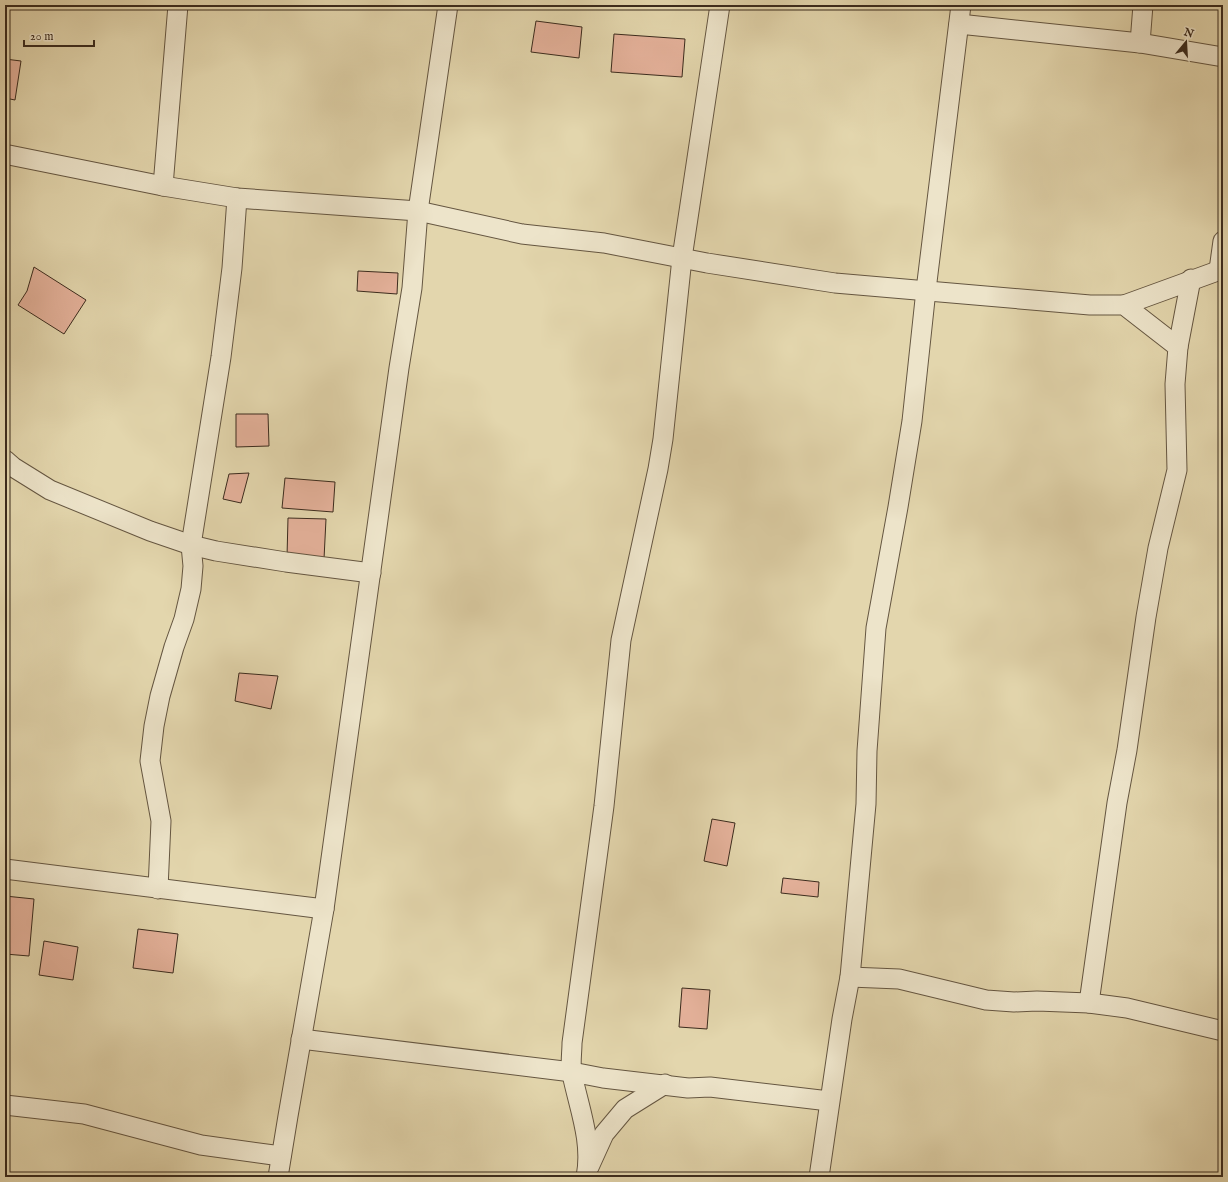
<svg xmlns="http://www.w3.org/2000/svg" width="1228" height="1182" viewBox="0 0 1228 1182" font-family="'IM FELL English',serif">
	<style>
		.building { fill: #e4b19a; stroke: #3b2b1d }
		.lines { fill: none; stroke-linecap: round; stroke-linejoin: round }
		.minor-casing { stroke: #655641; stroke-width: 21 }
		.minor { stroke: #ede4ca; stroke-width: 19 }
	</style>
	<rect width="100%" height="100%" fill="#e3d6ad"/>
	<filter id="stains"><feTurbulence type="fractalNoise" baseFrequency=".005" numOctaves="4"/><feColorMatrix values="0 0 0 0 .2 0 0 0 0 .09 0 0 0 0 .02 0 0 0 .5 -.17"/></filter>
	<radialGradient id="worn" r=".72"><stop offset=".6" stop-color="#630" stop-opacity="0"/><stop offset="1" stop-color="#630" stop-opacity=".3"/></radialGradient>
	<g class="building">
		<polygon points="536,21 582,27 579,58 531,52"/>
		<polygon points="614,34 685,39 682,77 611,72"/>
		<polygon points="5,59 21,61 15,100 5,98"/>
		<polygon points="34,267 86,300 64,334 18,305 27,291"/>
		<polygon points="358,271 398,273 397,294 357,291"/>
		<polygon points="236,414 268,414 269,446 236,447"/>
		<polygon points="249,473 241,503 223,499 229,474"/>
		<polygon points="285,478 335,482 333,512 282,508"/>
		<polygon points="288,518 326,519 324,559 287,557"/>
		<polygon points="239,673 278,676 271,709 235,701"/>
		<polygon points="712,819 735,823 727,866 704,861"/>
		<polygon points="783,878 819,882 818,897 781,893"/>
		<polygon points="5,896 34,899 29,956 5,954"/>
		<polygon points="138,929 178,934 173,973 133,968"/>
		<polygon points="44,941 78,947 73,980 39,975"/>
		<polygon points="682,988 710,990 707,1029 679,1027"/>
	</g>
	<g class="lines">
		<g class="minor-casing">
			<g id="minor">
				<polyline points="959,24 1140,43 1223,57"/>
				<polyline points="1140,43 1143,5"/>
				<polyline points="5,156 9,155 163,186 237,198 418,211 522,234 604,243 707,263 835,283 1090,305 1124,305 1178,347 1175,384 1177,470 1158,548 1146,617 1127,750 1117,803 1089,1003"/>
				<polyline points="163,186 178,5"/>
				<polyline points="1219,270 1223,241"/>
				<polyline points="1124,305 1223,269"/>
				<polyline points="1178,347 1191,279"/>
				<polyline points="5,460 13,467 50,490 150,531 191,545 216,551 286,562 371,573"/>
				<polyline points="5,869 324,909"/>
				<polyline points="158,889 161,821 150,761 154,726 160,696 174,647 184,619 191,589 193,566 191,545 221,357 232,268 237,198"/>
				<polyline points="850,977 899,979 986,1000 1014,1002 1037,1001 1089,1003 1127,1008 1223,1031"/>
				<polyline points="301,1039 572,1072 603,1078 688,1088 710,1087 829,1101"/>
				<polyline points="5,1105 84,1114 201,1145 281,1156"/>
				<polyline points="589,1167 604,1134 625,1109 665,1084"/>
				<polyline points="278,1177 288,1116 324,909 399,368 412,288 418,211 448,5"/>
				<path d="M586,1177C593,1142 579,1108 572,1074C570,1064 572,1053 572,1043L604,806L621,640L658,469L663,439L682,258L720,5"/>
				<polyline points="819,1177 842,1019 850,977 866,804 867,751 876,628 898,507 912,421 926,290 961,5"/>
			</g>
		</g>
		<use href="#minor" class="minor"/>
	</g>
	<rect width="1228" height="1182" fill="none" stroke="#e3d6ad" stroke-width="20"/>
	<rect x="6" y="6" width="1216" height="1170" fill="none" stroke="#3b2b1d" stroke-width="2"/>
	<rect x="10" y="10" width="1208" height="1162" fill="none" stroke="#3b2b1d"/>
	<g transform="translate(1186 42) rotate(18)" stroke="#ede4ca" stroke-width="3" paint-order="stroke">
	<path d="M0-3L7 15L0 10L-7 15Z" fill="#3b2b1d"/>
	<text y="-6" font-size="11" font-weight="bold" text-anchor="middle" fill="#3b2b1d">N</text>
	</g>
	<path d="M24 40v6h70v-6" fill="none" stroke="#3b2b1d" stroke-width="2"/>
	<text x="30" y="40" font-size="12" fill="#3b2b1d" stroke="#ede4ca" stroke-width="3" paint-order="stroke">20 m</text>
	<rect width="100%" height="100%" filter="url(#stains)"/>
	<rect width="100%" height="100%" fill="url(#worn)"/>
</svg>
